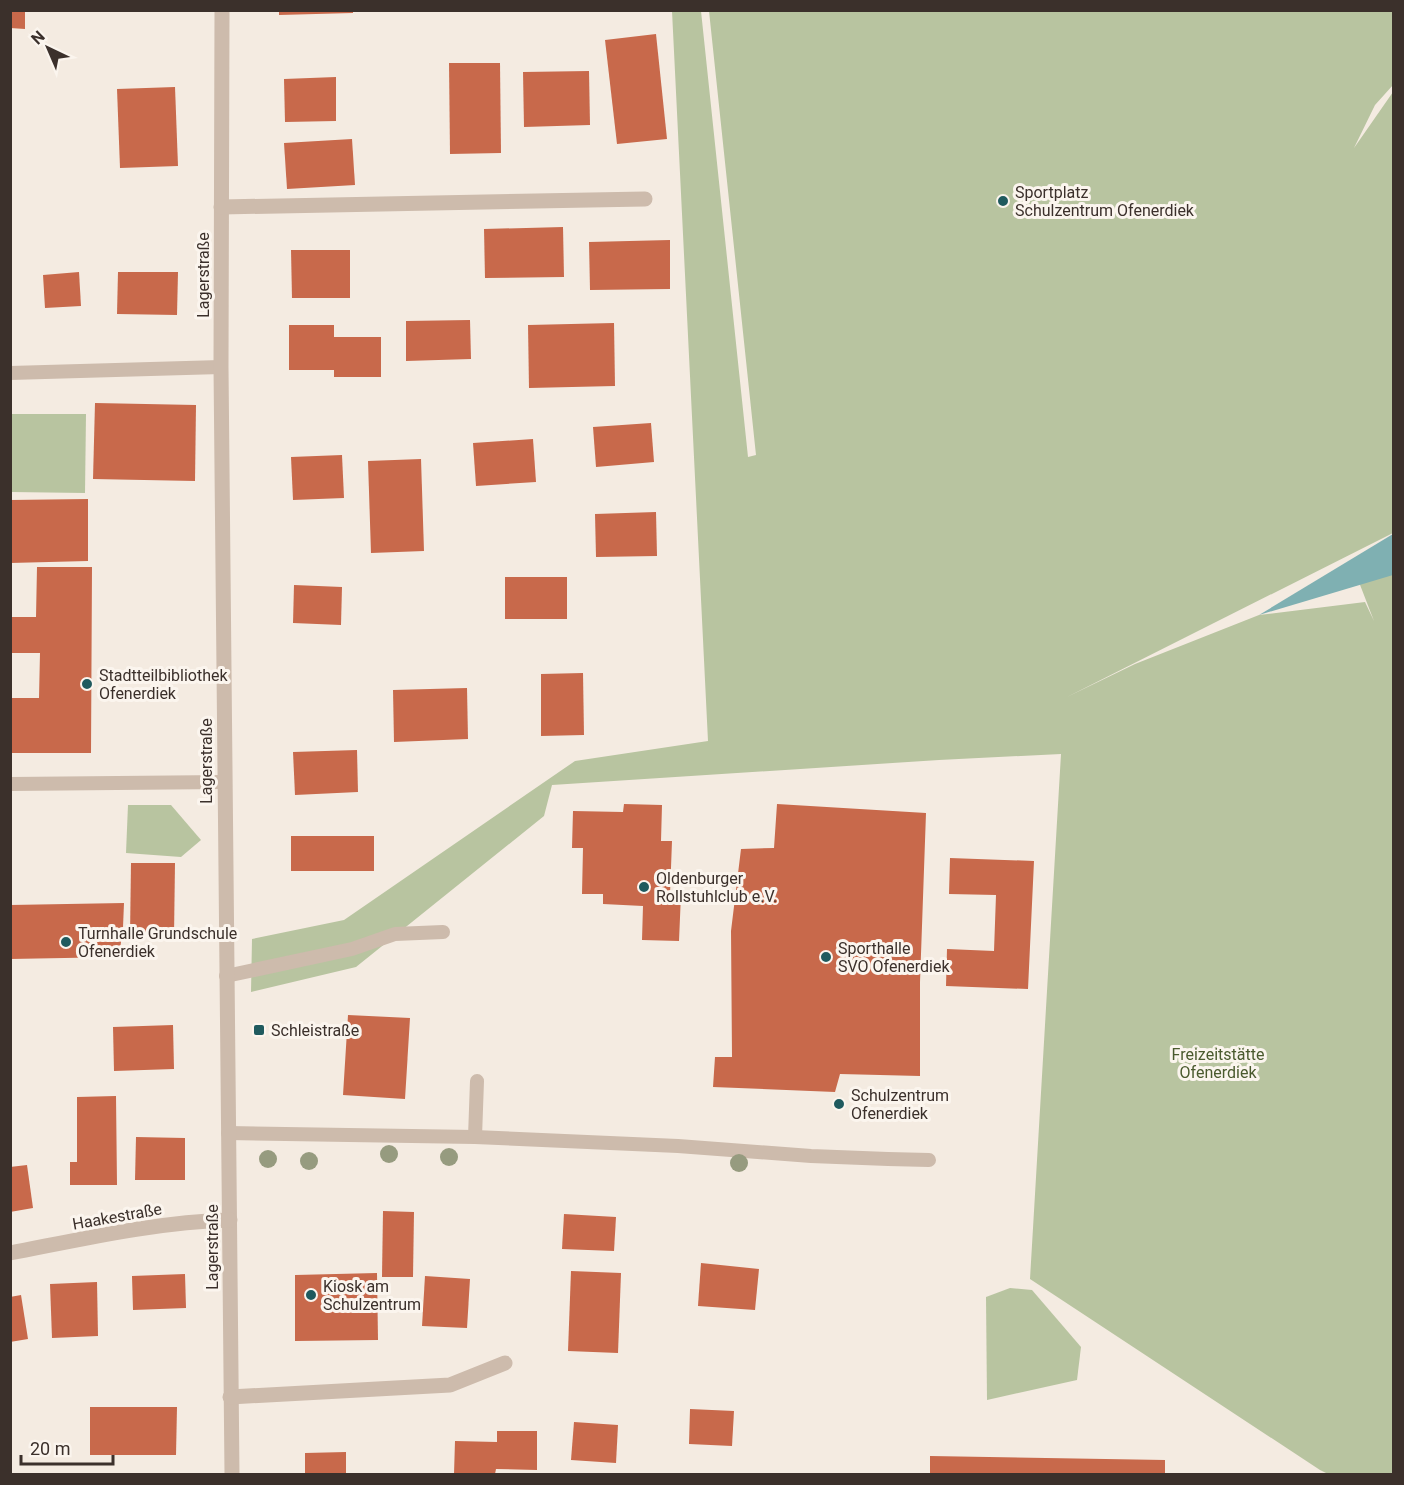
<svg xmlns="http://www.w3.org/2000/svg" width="1404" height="1485" viewBox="0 0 1404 1485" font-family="Roboto,sans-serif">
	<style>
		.green { fill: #b8c4a0 }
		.water { fill: #7fb0b2 }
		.building { fill: #c8694b }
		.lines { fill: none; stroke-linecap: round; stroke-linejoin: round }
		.service { stroke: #cdbbac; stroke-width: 14 }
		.minor { stroke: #cdbbac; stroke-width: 15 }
		.tree { fill: #969b7f }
		.poi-dot { fill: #1f5a5e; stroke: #fbf5ee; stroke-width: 2 }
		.labels { text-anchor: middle; stroke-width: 6; stroke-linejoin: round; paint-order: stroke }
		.poi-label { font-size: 16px; fill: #3b302b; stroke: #fbf5ee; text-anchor: start }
		.street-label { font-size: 16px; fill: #3b302b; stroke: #fbf5ee }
		.park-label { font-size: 16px; fill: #4a5a2e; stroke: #fbf5ee }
	</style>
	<rect width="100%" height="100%" fill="#f4ebe1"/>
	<g class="green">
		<polygon points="672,11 701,11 748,457 756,455 709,11 1393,11 1393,85 1375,105 1354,148 1393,92 1393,533 1067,697 1135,664 1259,615 1365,602 1374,621 1357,577 1393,572 1393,1474 1328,1474 1320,1470 1030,1279 1061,754 939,760 552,785 544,816 356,967 251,992 252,939 344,920 575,761 708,741"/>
		<polygon points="11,414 86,414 85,493 11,492"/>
		<polygon points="128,805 171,805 201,840 181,857 126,853"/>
		<polygon points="1010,1288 1032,1290 1081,1347 1077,1380 987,1400 986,1297"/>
	</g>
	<polygon class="water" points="1393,534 1393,575 1259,615"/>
	<g class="building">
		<polygon points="10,10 25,10 25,29 10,28"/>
		<polygon points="279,10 353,10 353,13 279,15"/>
		<polygon points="656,34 667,139 617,144 605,40"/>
		<polygon points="449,63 500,63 501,153 450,154"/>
		<polygon points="589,71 590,125 524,127 523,72"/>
		<polygon points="336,77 336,121 285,122 284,79"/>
		<polygon points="175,87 178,166 120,168 117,89"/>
		<polygon points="352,139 355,185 287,189 284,143"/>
		<polygon points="563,227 564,277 485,278 484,229"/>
		<polygon points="670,240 670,289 590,290 589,242"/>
		<polygon points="291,250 350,250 350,298 292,298"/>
		<polygon points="79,272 81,306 45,308 43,275"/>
		<polygon points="118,272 178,272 177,315 117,314"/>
		<polygon points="470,320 471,359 406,361 406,321"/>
		<polygon points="614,323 615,386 529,388 528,325"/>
		<polygon points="289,325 334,325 334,337 381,337 381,377 334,377 334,370 289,370"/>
		<polygon points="95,403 196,405 195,481 93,479"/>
		<polygon points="651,423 654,462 596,467 593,427"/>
		<polygon points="533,439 536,482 476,486 473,443"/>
		<polygon points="342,455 344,498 293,500 291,457"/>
		<polygon points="421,459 424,551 371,553 368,461"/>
		<polygon points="88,499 88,561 10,563 10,500"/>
		<polygon points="656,512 657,556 596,557 595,514"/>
		<polygon points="37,567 92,567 91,753 10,753 10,698 39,698 40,653 10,653 10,617 36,617"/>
		<rect x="505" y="577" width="62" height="42"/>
		<polygon points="294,585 342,587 341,625 293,623"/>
		<polygon points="583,673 584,735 541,736 541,674"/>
		<polygon points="467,688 468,739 394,742 393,690"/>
		<polygon points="357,750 358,792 295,795 293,752"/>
		<polygon points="624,804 662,805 661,841 672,841 670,894 681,894 679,941 642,940 643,906 603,904 603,894 582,894 583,848 572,848 573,811 623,812"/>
		<polygon points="777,804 926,813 920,982 920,1076 840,1074 835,1092 713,1087 715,1057 732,1057 731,931 741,849 774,848"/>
		<rect x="291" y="836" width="83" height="35"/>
		<polygon points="950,858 1034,861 1028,989 946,986 947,949 994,951 996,895 949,894"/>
		<polygon points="131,863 175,863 174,936 130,936"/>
		<polygon points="124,903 123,927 119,957 10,959 10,905"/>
		<polygon points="348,1015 410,1018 405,1099 343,1095"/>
		<polygon points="173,1025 174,1069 114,1071 113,1027"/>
		<polygon points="116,1096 117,1185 70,1185 70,1162 77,1162 77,1097"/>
		<polygon points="136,1137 185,1138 185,1180 135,1180"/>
		<polygon points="27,1165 33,1208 10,1212 10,1167"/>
		<polygon points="383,1211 414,1212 413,1277 382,1277"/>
		<polygon points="564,1214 616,1217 614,1251 562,1249"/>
		<polygon points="701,1263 759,1269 755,1310 698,1306"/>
		<polygon points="571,1271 621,1273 618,1353 568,1351"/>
		<polygon points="377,1273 378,1340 295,1341 295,1275"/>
		<polygon points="185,1274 186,1308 133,1310 132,1276"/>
		<polygon points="425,1276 470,1279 467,1328 422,1326"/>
		<polygon points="97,1282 98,1336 52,1338 50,1284"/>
		<polygon points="21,1295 28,1339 10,1342 10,1297"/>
		<polygon points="90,1407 177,1407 176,1455 90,1455"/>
		<polygon points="690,1409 734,1411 732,1446 689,1444"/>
		<polygon points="574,1422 618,1425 616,1463 571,1460"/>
		<polygon points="497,1431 537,1431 537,1470 496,1469 495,1474 454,1474 455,1441 497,1442"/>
		<polygon points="346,1452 346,1474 305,1474 305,1453"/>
		<polygon points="930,1456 1165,1460 1165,1474 930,1474"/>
	</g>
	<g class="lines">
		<g class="service">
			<polyline points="10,373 221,367"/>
			<polyline points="10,784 224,782"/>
			<polyline points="226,976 352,949 395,934 443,932"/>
			<polyline points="228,1133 475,1137 678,1146 811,1156 888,1159 929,1160"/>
			<polyline points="475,1137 477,1081"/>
		</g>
		<g class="minor">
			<polyline points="222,10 221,367 232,1474"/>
			<polyline points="221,207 645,199"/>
			<path d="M10,1253C83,1239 156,1222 230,1220"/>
			<polyline points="230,1397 450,1385 505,1363"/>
		</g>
	</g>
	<g class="tree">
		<circle cx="389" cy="1154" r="9"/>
		<circle cx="449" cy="1157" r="9"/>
		<circle cx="268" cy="1159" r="9"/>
		<circle cx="309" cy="1161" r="9"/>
		<circle cx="739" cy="1163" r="9"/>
	</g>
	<g class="poi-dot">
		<circle cx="1003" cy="201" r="6"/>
		<circle cx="87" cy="684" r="6"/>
		<circle cx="644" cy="887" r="6"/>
		<circle cx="66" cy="942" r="6"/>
		<circle cx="826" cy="957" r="6"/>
		<rect x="253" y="1024" width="12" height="12" rx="3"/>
		<circle cx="839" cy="1104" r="6"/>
		<circle cx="311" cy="1295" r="6"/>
	</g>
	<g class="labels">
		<g class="poi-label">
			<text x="1015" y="198">Sportplatz<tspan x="1015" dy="18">Schulzentrum Ofenerdiek</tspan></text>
			<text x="99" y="681">Stadtteilbibliothek<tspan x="99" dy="18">Ofenerdiek</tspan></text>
			<text x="656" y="884">Oldenburger<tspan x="656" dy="18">Rollstuhlclub e.V.</tspan></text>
			<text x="78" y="939">Turnhalle Grundschule<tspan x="78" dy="18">Ofenerdiek</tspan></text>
			<text x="838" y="954">Sporthalle<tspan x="838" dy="18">SVO Ofenerdiek</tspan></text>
			<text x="271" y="1036">Schleistraße</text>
			<text x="851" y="1101">Schulzentrum<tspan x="851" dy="18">Ofenerdiek</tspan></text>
			<text x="323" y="1292">Kiosk am<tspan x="323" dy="18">Schulzentrum</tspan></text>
		</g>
		<g class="street-label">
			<text transform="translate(203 275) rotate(-90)" y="6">Lagerstraße</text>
			<text transform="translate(206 761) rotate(-90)" y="6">Lagerstraße</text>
			<text transform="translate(117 1216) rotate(-10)" y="6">Haakestraße</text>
			<text transform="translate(212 1247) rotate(-90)" y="6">Lagerstraße</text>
		</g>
		<g class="park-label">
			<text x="1218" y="1060">Freizeitstätte<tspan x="1218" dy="18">Ofenerdiek</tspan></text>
		</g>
	</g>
	<rect width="1404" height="1485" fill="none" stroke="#3b302b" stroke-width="24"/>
	<g transform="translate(48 48) rotate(316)" stroke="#fbf5ee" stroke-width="4.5" paint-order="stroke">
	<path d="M0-4.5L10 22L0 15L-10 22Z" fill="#3b302b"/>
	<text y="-9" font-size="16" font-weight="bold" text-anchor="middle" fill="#3b302b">N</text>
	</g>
	<path d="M21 1455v9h92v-9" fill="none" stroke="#3b302b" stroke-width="3"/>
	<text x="30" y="1455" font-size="18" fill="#3b302b" stroke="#fbf5ee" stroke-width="4.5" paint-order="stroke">20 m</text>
</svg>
